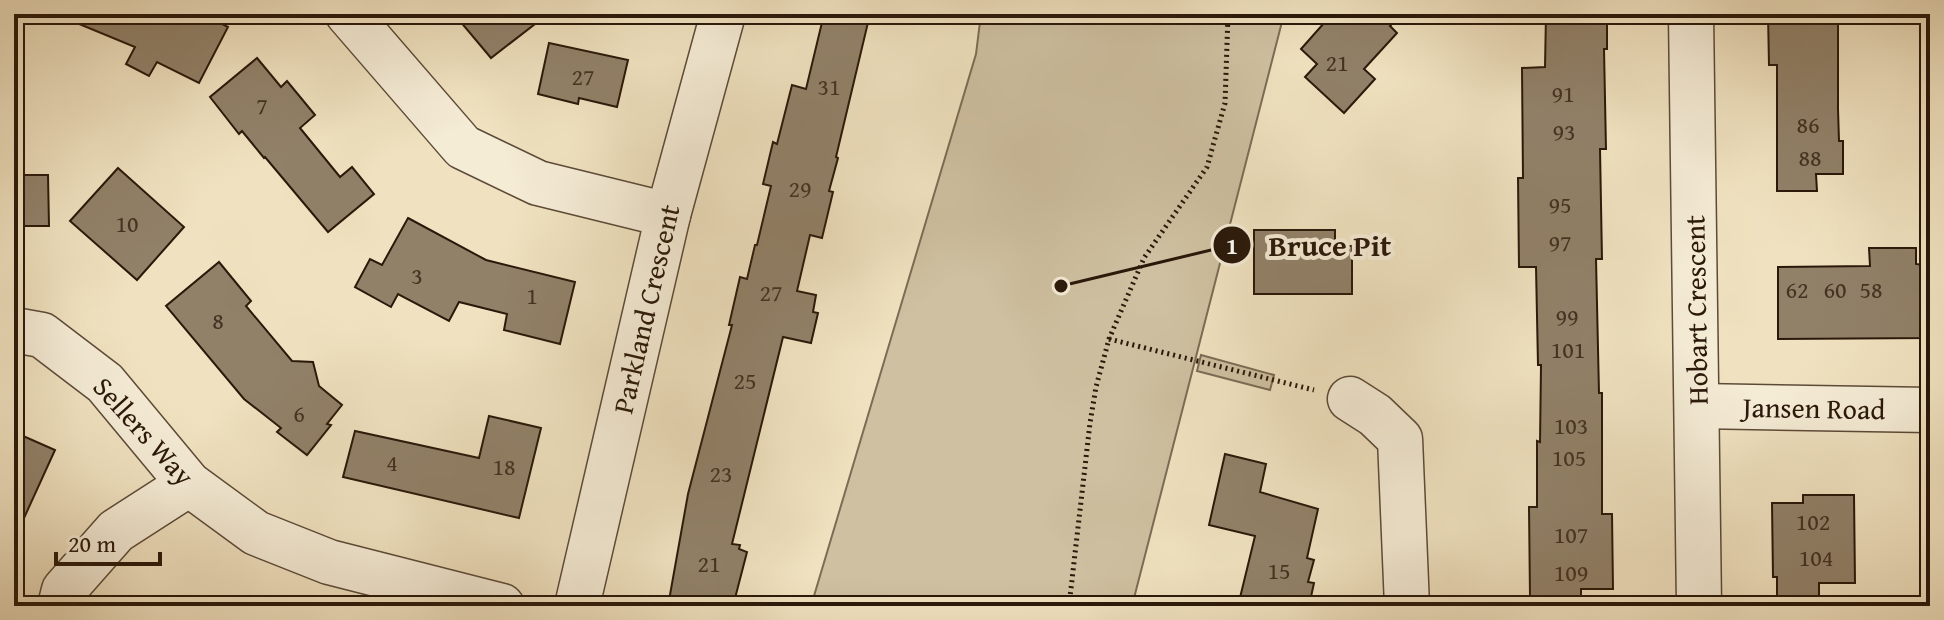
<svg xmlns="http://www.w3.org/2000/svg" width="1944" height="620" viewBox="0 0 1944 620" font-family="'Gentium Book Plus',serif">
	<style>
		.green { fill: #cec0a1; stroke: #7c6c56; stroke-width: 2 }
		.building { fill: #918169; stroke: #2a180a; stroke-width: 2 }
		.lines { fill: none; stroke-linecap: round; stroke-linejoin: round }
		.minor-casing { stroke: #5c4a38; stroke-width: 47 }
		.path { stroke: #2a180a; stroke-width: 5; stroke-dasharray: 2 4; stroke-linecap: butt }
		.minor { stroke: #f5ecd6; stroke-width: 44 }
		.labels { text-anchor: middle; stroke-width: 8; stroke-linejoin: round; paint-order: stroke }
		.number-label { font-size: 24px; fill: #443222 }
		.street-label { font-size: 28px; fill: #2a180a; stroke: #f5ecd6 }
		.leader { fill: none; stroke: #2a180a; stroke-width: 3 }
		.callout-dot { fill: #2a180a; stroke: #f5ecd6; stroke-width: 3 }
		.mark-label { font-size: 24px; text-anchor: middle; font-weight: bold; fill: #fff }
		.callout-label { font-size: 30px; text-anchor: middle; font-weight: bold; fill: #2a180a; stroke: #f5ecd6; stroke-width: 8; stroke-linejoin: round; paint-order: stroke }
	</style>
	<rect width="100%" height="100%" fill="#f0e2c0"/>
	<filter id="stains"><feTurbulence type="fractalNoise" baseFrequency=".0025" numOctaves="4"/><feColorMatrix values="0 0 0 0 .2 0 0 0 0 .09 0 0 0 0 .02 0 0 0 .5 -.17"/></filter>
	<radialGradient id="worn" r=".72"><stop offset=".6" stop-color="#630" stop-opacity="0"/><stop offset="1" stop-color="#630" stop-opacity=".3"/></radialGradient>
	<g class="green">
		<polygon points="981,14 1284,14 1132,606 811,606 976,54"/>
		<polygon points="1201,355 1274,375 1270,390 1197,371"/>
	</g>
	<g class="building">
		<polygon points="55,14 203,14 228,27 199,83 157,62 149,76 126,64 135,47"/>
		<polygon points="454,14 548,14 491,58"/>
		<polygon points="824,14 870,14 836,157 838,158 829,191 833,192 822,238 810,235 797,291 816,295 813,312 818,313 811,343 783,337 732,544 740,545 739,549 747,552 733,606 668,606 688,494 732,325 729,325 740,277 747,279 755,245 757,245 771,186 763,184 773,142 777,144 792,85 806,89"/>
		<polygon points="1332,14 1402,14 1390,26 1397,33 1364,69 1375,79 1344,113 1305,77 1317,64 1301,49"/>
		<polygon points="1546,14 1607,14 1607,49 1604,49 1606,149 1600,149 1602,259 1596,259 1599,393 1602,393 1602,514 1612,514 1613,589 1581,589 1581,597 1530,597 1529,507 1537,507 1537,441 1540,442 1541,365 1538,365 1536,267 1519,267 1518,178 1523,178 1522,68 1545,67"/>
		<polygon points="1768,14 1838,14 1838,109 1839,141 1843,141 1843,174 1816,174 1817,191 1777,191 1777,65 1769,65"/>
		<polygon points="549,43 628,60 617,107 579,98 578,104 538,94"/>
		<polygon points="257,58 281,87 287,81 315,115 300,128 340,177 352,167 374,194 328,232 265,157 264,158 242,131 239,134 210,97"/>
		<polygon points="118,168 184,227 137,280 70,221"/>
		<polygon points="14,175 48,175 49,226 14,226"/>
		<polygon points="408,218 486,260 575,282 560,344 504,330 507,314 459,302 449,321 398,294 391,307 355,287 370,259 382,265"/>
		<polygon points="1254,230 1335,230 1335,246 1352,246 1352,294 1254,294"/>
		<polygon points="1869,248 1916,248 1916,264 1930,266 1930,338 1778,339 1778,267 1870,266"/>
		<polygon points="219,262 251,301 246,306 292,361 313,362 319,386 342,405 327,424 331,425 307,455 277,432 281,428 244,399 166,306"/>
		<polygon points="489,416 541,428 519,518 343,477 355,431 479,458"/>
		<polygon points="14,432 55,450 14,540"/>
		<polygon points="1225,454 1266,464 1260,492 1318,509 1307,558 1314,560 1308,582 1314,583 1309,606 1238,606 1255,536 1209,525"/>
		<polygon points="1803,495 1854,495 1855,583 1819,583 1819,606 1777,606 1777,577 1773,577 1772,503 1803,503"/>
	</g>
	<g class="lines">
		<g class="minor-casing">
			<g id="minor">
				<polyline points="348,14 463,147 538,183 668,215"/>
				<polyline points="1691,14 1699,606"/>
				<polyline points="14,330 42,335 105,383 189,484 256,533 329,562 502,606"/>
				<polyline points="1350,399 1375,415 1400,439 1407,606"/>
				<polyline points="1698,406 1930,410"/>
				<polyline points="60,606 64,590 116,531 189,484"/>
				<polyline points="577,606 668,215 723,14"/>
			</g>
		</g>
		<g class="path">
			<polyline points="1109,339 1314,390"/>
			<polyline points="1069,606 1090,423 1096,387 1109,339 1144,258 1207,167 1225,103 1228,14"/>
		</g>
		<use href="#minor" class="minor"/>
	</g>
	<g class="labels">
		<g class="number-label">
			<text x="1337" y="71">21</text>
			<text x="583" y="85">27</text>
			<text x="829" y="95">31</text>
			<text x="1563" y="102">91</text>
			<text x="262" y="114">7</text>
			<text x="1808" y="133">86</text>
			<text x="1564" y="140">93</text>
			<text x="1810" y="166">88</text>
			<text x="800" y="197">29</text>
			<text x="1560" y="213">95</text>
			<text x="127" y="232">10</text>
			<text x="1560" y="251">97</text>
			<text x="417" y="284">3</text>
			<text x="1797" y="298">62</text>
			<text x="1835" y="298">60</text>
			<text x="1871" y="298">58</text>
			<text x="771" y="301">27</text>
			<text x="532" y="304">1</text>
			<text x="1567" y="325">99</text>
			<text x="218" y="329">8</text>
			<text x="1568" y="358">101</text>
			<text x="745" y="389">25</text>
			<text x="299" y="422">6</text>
			<text x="1571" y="434">103</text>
			<text x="1569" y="466">105</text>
			<text x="392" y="471">4</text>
			<text x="504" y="475">18</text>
			<text x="721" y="482">23</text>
			<text x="1813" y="530">102</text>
			<text x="1571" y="543">107</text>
			<text x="1816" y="566">104</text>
			<text x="709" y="572">21</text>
			<text x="1279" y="579">15</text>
			<text x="1571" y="581">109</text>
		</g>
		<g class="street-label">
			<text transform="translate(646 309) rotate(-77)" y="10">Parkland Crescent</text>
			<text transform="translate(1696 310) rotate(-91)" y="10">Hobart Crescent</text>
			<text transform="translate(1814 408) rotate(1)" y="10">Jansen Road</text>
			<text transform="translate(144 431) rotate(48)" y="10">Sellers Way</text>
		</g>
	</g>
	<path class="leader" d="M1061 286L1232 245"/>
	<g class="callout-dot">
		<circle cx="1061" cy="286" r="8"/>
		<circle cx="1232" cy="245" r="20"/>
	</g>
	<g class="mark-label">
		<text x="1232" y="254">1</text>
	</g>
	<g class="callout-label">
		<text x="1330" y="256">Bruce Pit</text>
	</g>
	<rect width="1944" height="620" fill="none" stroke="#f0e2c0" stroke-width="48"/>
	<rect x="16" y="16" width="1912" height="588" fill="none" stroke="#2a180a" stroke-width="4"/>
	<rect x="24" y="24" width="1896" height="572" fill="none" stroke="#2a180a" stroke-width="2"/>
	<path d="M56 552v12h104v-12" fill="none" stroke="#2a180a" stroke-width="4"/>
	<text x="68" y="552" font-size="24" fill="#2a180a" stroke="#f5ecd6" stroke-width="6" paint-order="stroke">20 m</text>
	<rect width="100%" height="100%" filter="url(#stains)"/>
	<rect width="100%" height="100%" fill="url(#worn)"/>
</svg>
